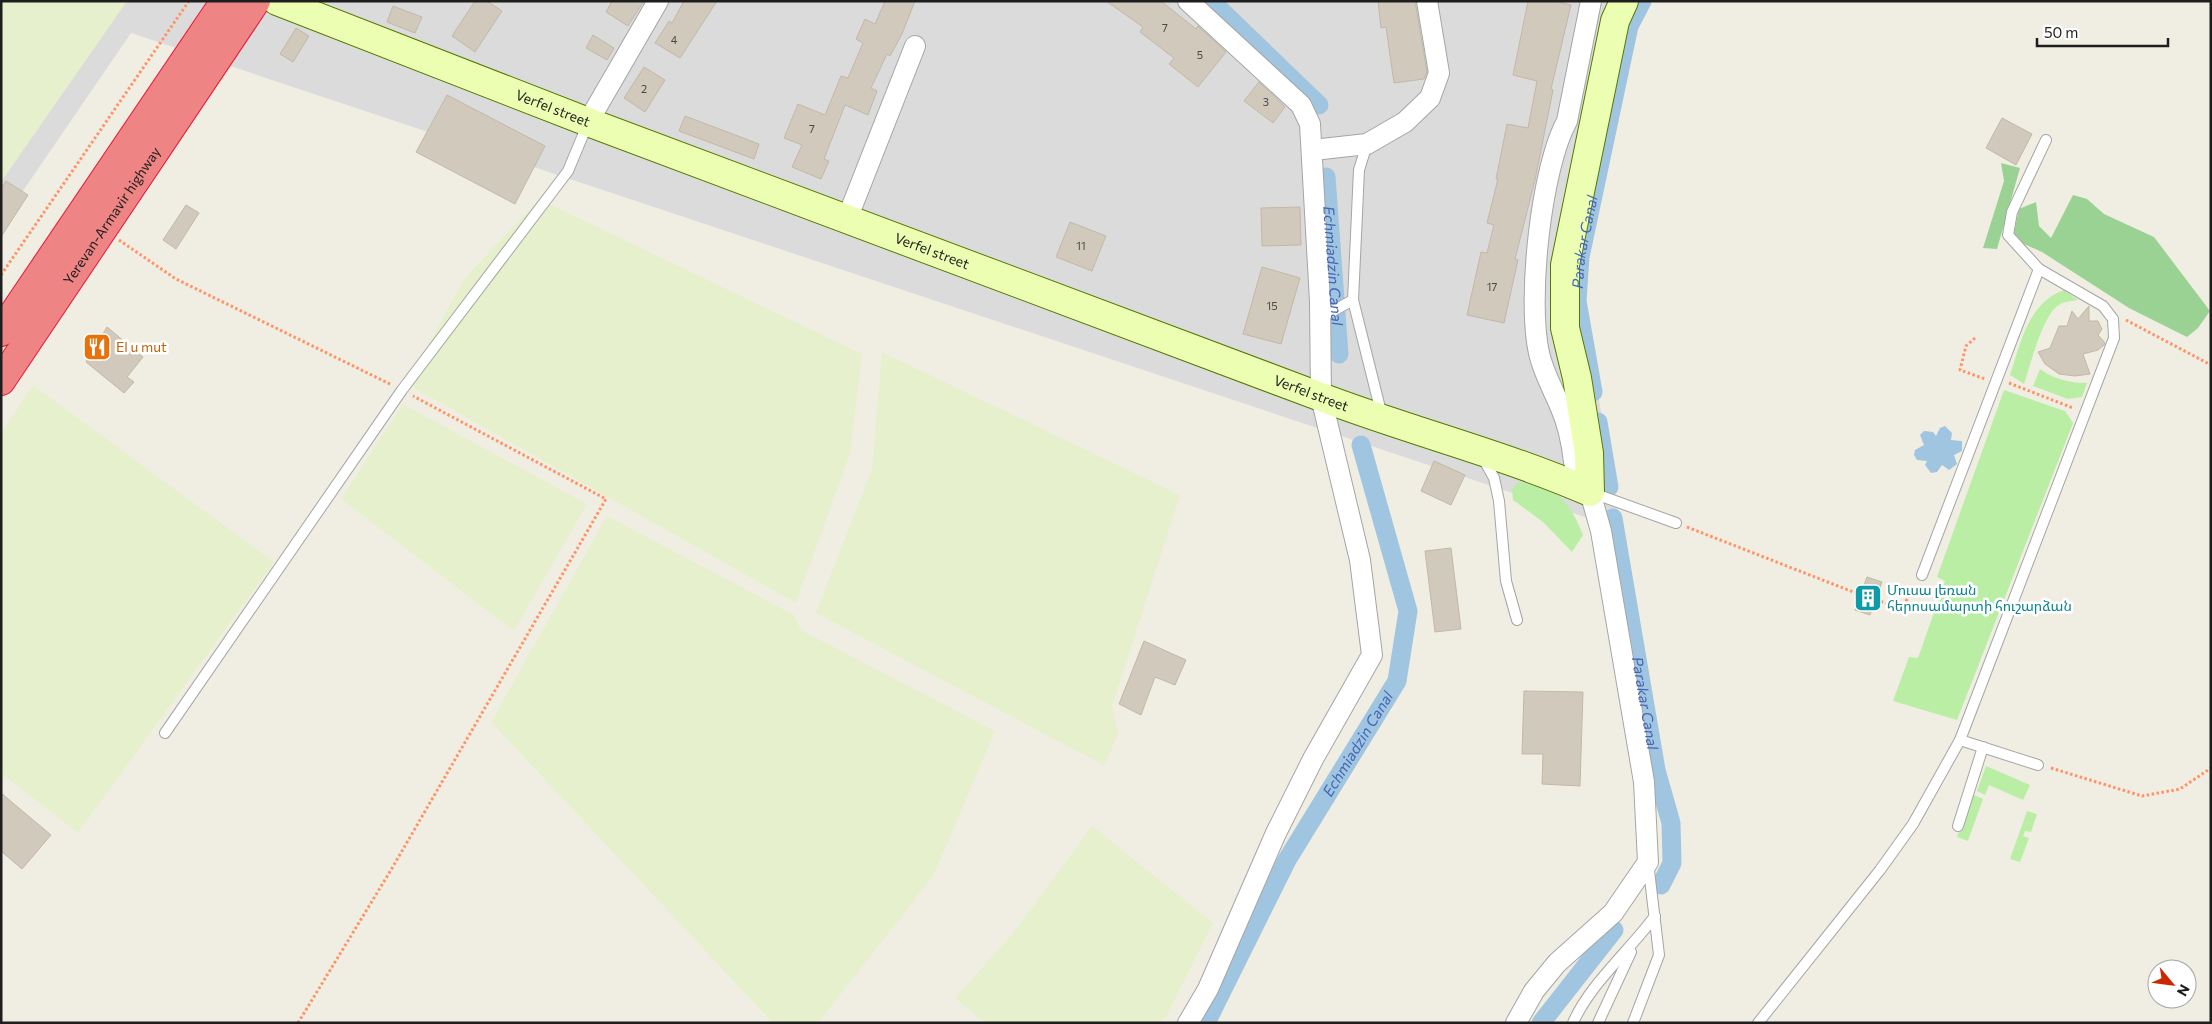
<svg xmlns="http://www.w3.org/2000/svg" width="2212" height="1024" viewBox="0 0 2212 1024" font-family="Commissioner,'Noto Sans Armenian',sans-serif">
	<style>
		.residential { fill: #dcdbdb }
		.farmland { fill: #e7f0cd }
		.grass { fill: #baeea5 }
		.forest { fill: #9ad294 }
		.water { fill: #a0c5e1 }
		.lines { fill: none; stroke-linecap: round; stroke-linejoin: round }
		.canal { stroke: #a0c5e1; stroke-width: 19 }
		.building { fill: #d0c9bc; stroke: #c3b8a4 }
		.lane-casing { stroke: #a5a5a5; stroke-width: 12 }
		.street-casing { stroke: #a5a5a5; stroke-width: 22 }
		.secondary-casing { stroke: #557a00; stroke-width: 30 }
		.highway-casing { stroke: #e81635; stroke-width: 30 }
		.path { stroke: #ff9365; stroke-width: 3; stroke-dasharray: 2.5 2.5; stroke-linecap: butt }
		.lane { stroke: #fff; stroke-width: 10 }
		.street { stroke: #fff; stroke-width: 20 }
		.secondary { stroke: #ecfeb2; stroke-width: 28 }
		.highway { stroke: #ee8584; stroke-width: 28 }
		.labels { text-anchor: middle; stroke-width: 5; stroke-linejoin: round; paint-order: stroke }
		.number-label { font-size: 11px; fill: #4a4946 }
		.street-label { font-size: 14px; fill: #1e1e1e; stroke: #fff }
		.food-label { font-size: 14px; fill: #c56008; stroke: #fff; text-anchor: start }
		.culture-label { font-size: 14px; fill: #0d838f; stroke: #fff; text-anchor: start }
		.water-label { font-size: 15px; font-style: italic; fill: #4365b5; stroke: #fff }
	</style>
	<rect width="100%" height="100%" fill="#f0eee3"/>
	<polygon class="residential" points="1,1 1637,1 1575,259 1621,529 131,33 1,223"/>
	<g class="farmland">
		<polygon points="1,1 127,1 1,182"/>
		<polygon points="539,199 862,354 850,454 796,603 407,384 464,279"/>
		<polygon points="882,352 1180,495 1112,707 1118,733 1105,766 816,613 872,469"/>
		<polygon points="33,385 274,562 78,833 1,773 1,434"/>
		<polygon points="403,404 587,504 514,631 341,499"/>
		<polygon points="607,516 794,615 801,630 995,731 934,875 818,1023 773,1023 491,722"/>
		<polygon points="1092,826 1213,923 1167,1015 1160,1023 985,1023 955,998 1014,932"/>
	</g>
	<g class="grass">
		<path d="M2064,290L2078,300C2072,301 2064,301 2059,305C2043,314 2030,366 2024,384L2010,375C2021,342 2028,303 2064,290Z"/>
		<path d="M2040,369C2054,379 2069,383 2087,383L2082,397L2068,399L2033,386Z"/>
		<polygon points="2004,390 2065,411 2073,423 1957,720 1893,701 1909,657 1918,658 1945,581 1937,577"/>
		<path d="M1518,482C1560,491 1567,497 1583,535L1572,552L1543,522L1513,500L1512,490Z"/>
		<polygon points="1986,766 2030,785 2023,800 1989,785 1985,795 1977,791"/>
		<polygon points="1972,794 1983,799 1968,841 1957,837"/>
		<polygon points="2027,811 2037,814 2031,832 2025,831 2023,836 2029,838 2020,862 2010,859"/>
	</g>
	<g class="forest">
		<polygon points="2001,163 2020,168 1997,249 1983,248 2004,181"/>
		<polygon points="2073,195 2087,199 2104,214 2154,237 2210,311 2198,328 2187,337 2129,308 2042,252 2024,244 2014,233 2019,209 2036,202 2039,226 2051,238"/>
	</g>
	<polygon class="water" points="1945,426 1952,433 1951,440 1962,441 1962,451 1954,455 1957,464 1949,470 1942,465 1937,472 1931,473 1925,465 1927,461 1917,460 1914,455 1915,450 1924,445 1920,435 1924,431 1933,432 1936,436 1940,428"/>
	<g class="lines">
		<g class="canal">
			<polyline points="1211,1 1319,105"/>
			<path id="s1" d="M1326,177L1339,354"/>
			<path id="s2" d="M1593,392L1577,301L1580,257L1629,26L1642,1"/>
			<polyline points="1598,422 1609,487"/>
			<path id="s3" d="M1613,518L1656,770L1671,823L1672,863L1661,885"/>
			<path id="s4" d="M1206,1023L1287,860L1397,681L1408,611L1361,445"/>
			<polyline points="1541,1023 1614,930"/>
		</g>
	</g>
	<g class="building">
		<polygon points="475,1 487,1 502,11 475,52 452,36"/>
		<polygon points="612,1 644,1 628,26 606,12"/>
		<polygon points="684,1 717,1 680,58 655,43 669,21 672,23"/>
		<polygon points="885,1 915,1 902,34 890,56 887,54 871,88 877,91 868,115 845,105 824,159 829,161 821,179 792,167 802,145 784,138 798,104 825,115 841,76 848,78 863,43 856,39 865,19 875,24"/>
		<polygon points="1106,1 1161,1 1196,29 1198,26 1226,52 1198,87 1169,64 1174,58 1140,32 1143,27"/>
		<polygon points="1378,1 1415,1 1427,72 1424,79 1394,83 1386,27 1381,28"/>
		<polygon points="1528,1 1555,1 1571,5 1551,89 1553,90 1535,180 1515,259 1518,260 1504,323 1467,315 1481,252 1487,253 1494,225 1487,223 1498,179 1496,179 1507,124 1528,128 1537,81 1513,75"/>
		<polygon points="393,6 422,17 415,33 387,22"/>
		<polygon points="296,28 309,36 293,62 280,54"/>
		<polygon points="593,35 614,48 607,60 586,48"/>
		<polygon points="644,67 665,80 645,112 624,98"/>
		<polygon points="1259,82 1285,107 1273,123 1244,101"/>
		<polygon points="447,95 545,146 515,204 416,152"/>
		<polygon points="685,116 759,144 754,159 679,131"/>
		<polygon points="2002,118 2032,134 2016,165 1986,148"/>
		<polygon points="6,181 28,195 1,237 1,189"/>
		<polygon points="186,205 199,213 176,249 163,240"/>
		<polygon points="1300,207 1301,245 1262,246 1261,208"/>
		<polygon points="1070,222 1106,236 1092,271 1056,257"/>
		<polygon points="1262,267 1300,278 1281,344 1243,334"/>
		<polygon points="2089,306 2089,321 2098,321 2102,329 2098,335 2105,343 2104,345 2098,350 2083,354 2090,374 2075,376 2059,374 2045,364 2038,352 2050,348 2059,326 2067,326 2072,311 2078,319"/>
		<polygon points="107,327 143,357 127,377 134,382 124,393 86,362"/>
		<polygon points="1434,461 1465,475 1451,505 1421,491"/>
		<polygon points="1451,548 1461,629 1435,632 1425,551"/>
		<polygon points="1867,577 1882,582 1870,615 1855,610"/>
		<polygon points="1144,641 1186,660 1175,685 1155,677 1141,715 1119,704"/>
		<polygon points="1524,691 1583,692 1580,786 1542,784 1543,754 1522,754"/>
		<polygon points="1,793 51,835 22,869 1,851"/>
	</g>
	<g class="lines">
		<g class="lane-casing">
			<g id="lane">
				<polyline points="1367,144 1359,170 1353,300 1382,416"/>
				<polyline points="2039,269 2008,235 2012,212 2046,140"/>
				<polyline points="1320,318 1353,300"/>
				<polyline points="1483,458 1494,478 1499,501 1506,581 1517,620"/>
				<polyline points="1590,492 1676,523"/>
				<polyline points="165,733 402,390 568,171 588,123"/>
				<polyline points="1960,740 2038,765"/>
				<polyline points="1958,826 1983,747"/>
				<path d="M1573,1023C1589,985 1630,950 1655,916"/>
				<polyline points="1598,1023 1631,952"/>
				<polyline points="1633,1023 1659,955 1648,862"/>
				<polyline points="1758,1023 1880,870 1913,824 1960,740 2114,338 2113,319 2103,306 2039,269 1922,575"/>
			</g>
		</g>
		<g class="street-casing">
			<g id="street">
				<polyline points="1188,1 1301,105 1310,124 1320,301 1321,397 1360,560 1372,655 1313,759 1276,833 1208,989 1188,1023"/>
				<polyline points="588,122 658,1"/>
				<polyline points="1313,150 1367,144 1405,122 1430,98 1439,73 1427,1"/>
				<polyline points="847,219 915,46"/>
				<path d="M1574,462C1572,443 1568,424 1560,406C1553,389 1543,372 1539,353C1527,300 1541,168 1567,121L1591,1"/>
				<polyline points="1516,1023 1534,991 1557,963 1613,913 1648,862 1644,782 1601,531 1590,492"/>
			</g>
		</g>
		<g class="secondary-casing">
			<g id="secondary">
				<path id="s5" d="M277,1L588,122L1321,397C1410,431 1503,454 1590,492L1589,453L1577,378L1565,328V265L1615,21L1624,1"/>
			</g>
		</g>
		<g class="highway-casing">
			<g id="highway">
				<polyline points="1,332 225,1"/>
				<path id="s6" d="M1,381L256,1"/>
			</g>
		</g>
		<g class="path">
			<polyline points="119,240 176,279 392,385"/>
			<polyline points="1,275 189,1"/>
			<polyline points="2126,320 2211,365"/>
			<polyline points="1975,338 1966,346 1960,370 1985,379"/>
			<polyline points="2009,383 2073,408"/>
			<polyline points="1687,527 1861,595"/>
			<polyline points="1876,600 1902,608 1916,584"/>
			<polyline points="2051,768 2142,796 2180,789 2211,768"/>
			<polyline points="298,1023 391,870 606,499 413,396"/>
		</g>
		<use href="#lane" class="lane"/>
		<use href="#street" class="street"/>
		<use href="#secondary" class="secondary"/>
		<use href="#highway" class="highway"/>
	</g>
	<defs>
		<g id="restaurant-square" transform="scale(1.4375)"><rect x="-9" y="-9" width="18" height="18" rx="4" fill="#e8710a" stroke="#fff"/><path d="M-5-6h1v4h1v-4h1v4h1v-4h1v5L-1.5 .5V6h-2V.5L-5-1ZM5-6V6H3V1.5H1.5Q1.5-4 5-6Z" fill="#fff"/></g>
		<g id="building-square" transform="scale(1.4375)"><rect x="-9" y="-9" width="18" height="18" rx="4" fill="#0f9aa8" stroke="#fff"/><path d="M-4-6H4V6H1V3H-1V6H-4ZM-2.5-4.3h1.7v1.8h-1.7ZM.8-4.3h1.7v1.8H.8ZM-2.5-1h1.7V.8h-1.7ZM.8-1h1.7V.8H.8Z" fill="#fff"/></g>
	</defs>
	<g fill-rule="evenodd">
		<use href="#restaurant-square" x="97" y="347"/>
		<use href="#building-square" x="1868" y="598"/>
	</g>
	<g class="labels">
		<g class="number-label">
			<text x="1165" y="32">7</text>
			<text x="674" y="44">4</text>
			<text x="1200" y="59">5</text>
			<text x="644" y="93">2</text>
			<text x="1266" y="106">3</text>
			<text x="812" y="133">7</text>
			<text x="1081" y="250">11</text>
			<text x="1492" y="291">17</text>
			<text x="1272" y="310">15</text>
		</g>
		<g class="street-label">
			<text dy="5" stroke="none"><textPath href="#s5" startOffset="296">Verfel street</textPath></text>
			<text dy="5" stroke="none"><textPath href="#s6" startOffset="199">Yerevan-Armavir highway</textPath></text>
			<text dy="5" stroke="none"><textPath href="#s5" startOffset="701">Verfel street</textPath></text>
			<text dy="5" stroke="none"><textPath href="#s5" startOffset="1106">Verfel street</textPath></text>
		</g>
		<g class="food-label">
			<text x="116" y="352">El u mut</text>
		</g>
		<g class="culture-label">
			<text x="1887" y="595">Մուսա լեռան<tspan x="1887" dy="16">հերոսամարտի հուշարձան</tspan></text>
		</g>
		<g class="water-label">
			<text dy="5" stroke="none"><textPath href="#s2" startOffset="152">Parakar Canal</textPath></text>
			<text dy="5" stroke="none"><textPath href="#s1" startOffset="89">Echmiadzin Canal</textPath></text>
			<text dy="5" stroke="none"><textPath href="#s3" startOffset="188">Parakar Canal</textPath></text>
			<text dy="5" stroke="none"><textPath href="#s4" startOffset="318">Echmiadzin Canal</textPath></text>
		</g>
	</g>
	<rect width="2212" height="1024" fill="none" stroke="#1e1e1e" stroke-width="5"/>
	<g transform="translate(2172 984) rotate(119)"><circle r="24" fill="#ffffff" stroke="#a5a5a5"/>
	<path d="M0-4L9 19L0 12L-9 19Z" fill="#cc2800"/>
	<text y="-8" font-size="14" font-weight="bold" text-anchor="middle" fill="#1e1e1e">N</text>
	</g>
	<path d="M2037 38v8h131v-8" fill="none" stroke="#1e1e1e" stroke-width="2.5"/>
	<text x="2044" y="38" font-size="15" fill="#1e1e1e" stroke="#ffffff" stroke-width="4" paint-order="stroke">50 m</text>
</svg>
